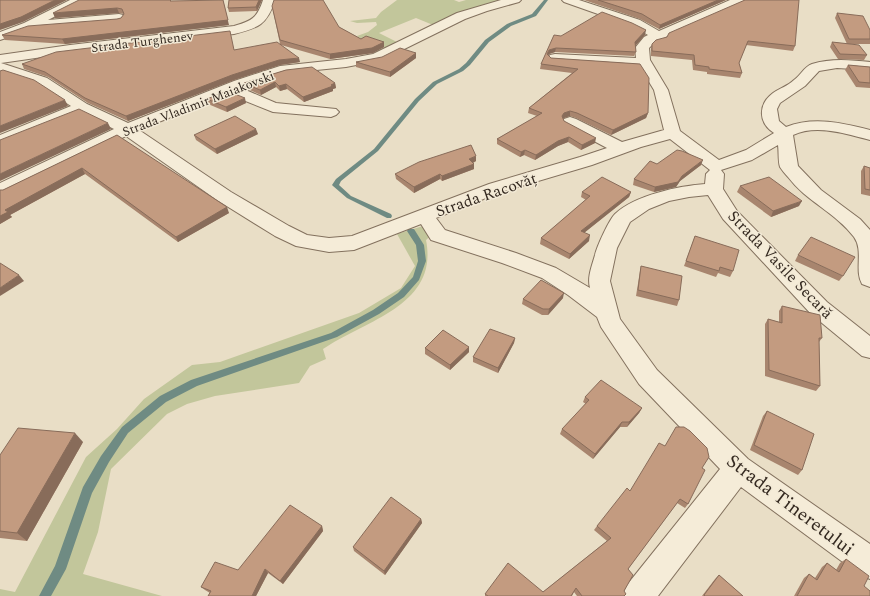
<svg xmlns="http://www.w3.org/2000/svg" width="870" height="596" viewBox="0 0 870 596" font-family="Spectral,serif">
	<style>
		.green { fill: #c2c69b }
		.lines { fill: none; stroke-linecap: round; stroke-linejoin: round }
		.stream { fill: #6f8b83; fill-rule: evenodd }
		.minor-casing { stroke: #83715e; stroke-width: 2 }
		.minor { fill: #f5ecd8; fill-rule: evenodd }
		.wall { fill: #a8856e }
		.shaded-wall { fill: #886c5a }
		.building { fill: #c39b80; stroke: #886c5a }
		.labels { text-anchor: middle; stroke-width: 3; stroke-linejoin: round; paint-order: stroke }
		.far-street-label { font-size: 13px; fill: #342920; stroke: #f2e9d5 }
		.street-label { font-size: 16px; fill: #342920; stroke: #f2e9d5 }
		.near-street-label { font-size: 19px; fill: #342920; stroke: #f2e9d5 }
	</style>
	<rect width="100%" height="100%" fill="#e9dec6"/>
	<g class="green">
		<polygon points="397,0 454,0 459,2 466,0 500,0 499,2 433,25 416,18 379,33 399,43 378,53 366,45 368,43 357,36 368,32 377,25 376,22 357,23 350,21 376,18 381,12"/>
		<path d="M423,226L433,234L426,240C439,305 366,320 323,349L326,359L310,366L299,383L215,396L187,404L167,414L111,469L98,532L83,574L162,596H0V589L15,592L86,457L117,429L144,399L192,365L220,362L359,313L401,288L415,266L397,234Z"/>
	</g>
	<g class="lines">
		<g class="stream">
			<polygon points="544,0 548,0 536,16 511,26 489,42 470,65 463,71 437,84 419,101 378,151 341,181 339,185 351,196 391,214 392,216 391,218 387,218 347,198 333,186 332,185 336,179 374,149 415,99 433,82 459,69 466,63 485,40 507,24 532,14"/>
			<polygon points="408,229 414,229 424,245 426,261 419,280 404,297 379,314 337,337 197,386 166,402 128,433 109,462 92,493 66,569 51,596 39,596 55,566 83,487 101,456 122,427 160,396 191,380 331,333 373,310 398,293 413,277 418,261 416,245 407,231"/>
		</g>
		<g class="minor-casing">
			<g id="minor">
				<polygon points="70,0 85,0 83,2 48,20 119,14 123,15 125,18 123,21 119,22 30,30 0,40 0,32 24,23"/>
				<path d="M263,0H275C267,25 258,28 234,34L70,53L1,63L47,78L87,104L128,123L234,81L280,66L346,59L373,54L457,13L501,0H521L519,2L487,11L465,19L382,60L346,67L287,73L241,88L276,103L336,109L339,112L336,115L331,117L273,112L228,94L139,130L231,192L289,226L307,235L329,238L352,236L489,184L580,157L607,148L564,125L562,122L564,119L570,117L576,119L622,142L664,130L654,90L640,67L550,61L548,58L550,55L555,54L636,58L635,48L644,37L648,35L632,26L564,2L562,0H579L640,20L659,31L730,0H747L745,2L721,12L666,37L665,40L654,43L649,48L650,60L668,90L680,131L719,160L746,150L774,133C758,123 758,104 773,93C780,88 788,86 794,80C801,75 804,67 812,64C832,58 850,60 870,62V70L837,68L819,71L805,86L780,103L777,109L779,121L786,127C814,116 842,123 870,130V140C846,134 817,124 793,135L798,166L821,190L860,219L870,230V287L862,284C854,270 864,251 854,237C836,213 806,201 788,177C785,174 782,170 780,167C778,161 779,152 778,145L752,160L721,170L724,174L723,189L737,211L827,302L870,336V358L862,356L811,314L723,219L708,195L689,197L669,201L649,209L630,222L617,248L610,281L620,319L657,370L748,459L870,544V579L859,574L741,487L658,596H622L627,585L720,469L639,384L601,327L597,317L568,295L542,278L502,263L431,240L421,224L354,250L329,252L296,246L275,236L217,200L126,136L6,194L0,196V183L114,129L82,113L0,146V135L71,106L37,84L0,72V55L70,45L234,26C252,21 257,18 263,0ZM670,139L710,170L706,174L705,184C679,186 635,195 615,214C609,220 597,246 595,255C592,266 587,277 590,288L556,268L516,253L445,230L436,218L501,192L592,165L641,147Z"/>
			</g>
		</g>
		<use href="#minor" class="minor"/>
	</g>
	<g class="wall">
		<polygon points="79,0 175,1 229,25 65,44 5,40 2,35 117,19 121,18 124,14 119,13 55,18"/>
		<polygon points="229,0 262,0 257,11 229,12 228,8"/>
		<polygon points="584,0 726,0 659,29 640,19"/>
		<polygon points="745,0 795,46 793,51 746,45 739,63 742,73 740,78 707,74 707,72 693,70 692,60 651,56 651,49 652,44"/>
		<polygon points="272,6 339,27 361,39 384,47 373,53 330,59 281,45 300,62 280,65 234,80 128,121 88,103 48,77 24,69 22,64 235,50 280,44"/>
		<polygon points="837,13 870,30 870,44 848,44 867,55 864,60 838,59 830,47 832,42 847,44 835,18"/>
		<polygon points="645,35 635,46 636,52 634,56 555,52 549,54 548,55 551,58 640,64 648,113 646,118 611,135 576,118 570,116 564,118 563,119 564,121 595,143 581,150 568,142 558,146 535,160 524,155 520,157 497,144 497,139 537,116 528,113 529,108 572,73 540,69 541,64 561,36"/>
		<polygon points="416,53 416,58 390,77 356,67 356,62"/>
		<polygon points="848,65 870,67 870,88 856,87 845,70"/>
		<polygon points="286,70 335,83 336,88 333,89 333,91 304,102 287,89 280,91 276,87 261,95 245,88 244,83"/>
		<polygon points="207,99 246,103 227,112 208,104"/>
		<polygon points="258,134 217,154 196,140 194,135"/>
		<polygon points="117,135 229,213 178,242 85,174 10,215 12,217 0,224 0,190 3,190"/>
		<polygon points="476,161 473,163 474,164 474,169 442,181 440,179 414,193 396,179 395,174"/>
		<polygon points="657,164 701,165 680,181 676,187 654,192 633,185 634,179"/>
		<polygon points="864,166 870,168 870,196 861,194 861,171"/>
		<polygon points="740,186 799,206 771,217 737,192"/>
		<polygon points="582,192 631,192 629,197 584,233 589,241 569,259 540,244 541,238 586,200 581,197"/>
		<polygon points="695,236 733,271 730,277 718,273 716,277 684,266"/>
		<polygon points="798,255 843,276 839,281 795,261"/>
		<polygon points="641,266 679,300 677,306 636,296 640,271"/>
		<polygon points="563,298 548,315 542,315 522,304 523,299"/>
		<polygon points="782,306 822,338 819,342 820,386 816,391 765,376 765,324 768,319 779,322 779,311"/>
		<polygon points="515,338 514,343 498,373 473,362 473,357"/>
		<polygon points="469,347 469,352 450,370 425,354 425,348"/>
		<polygon points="585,397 642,408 639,413 627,427 620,427 593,459 560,434 562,429 586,404 583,402"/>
		<polygon points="767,411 802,470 798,475 750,450 763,416"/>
		<polygon points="83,442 27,541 0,538 0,455"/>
		<polygon points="702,468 688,504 685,508 677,503 628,569 624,591 624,596 577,596 574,592 572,596 485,596 485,594 543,592 607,541 594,530 597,526 630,491"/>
		<polygon points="421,519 422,523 385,575 354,551 353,547"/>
		<polygon points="322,526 323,531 283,584 268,573 256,596 208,596 210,593 205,590 201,587 238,570"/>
		<polygon points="846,559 870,596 794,596 804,578 809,574 815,578 822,567 827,563 836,570 840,563"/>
		<polygon points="719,575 743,596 702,596 715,579"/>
	</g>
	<g class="shaded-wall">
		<polygon points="55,0 67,0 23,22 0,30 0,24"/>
		<polygon points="223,0 229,25 65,44 62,39"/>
		<polygon points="259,0 262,0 257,11 256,7"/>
		<polygon points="718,0 726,0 659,29 660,25"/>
		<polygon points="117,8 119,13 55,18 53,13"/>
		<polygon points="646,30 645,35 634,47 635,42"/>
		<polygon points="384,42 384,47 373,53 330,59 330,54"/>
		<polygon points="556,48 555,52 549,54 547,59 547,54 549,50"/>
		<polygon points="416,53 416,58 390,77 390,72"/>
		<polygon points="299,58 300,62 280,65 234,80 128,121 126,116 232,75 279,60"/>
		<polygon points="275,82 276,87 261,95 260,90"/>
		<polygon points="335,83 336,88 333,89 333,91 304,102 303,97"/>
		<polygon points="286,84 287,89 280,91 279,86"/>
		<polygon points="245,98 246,103 227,112 226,107"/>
		<polygon points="65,100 68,106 0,133 0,126"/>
		<polygon points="570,111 570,116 564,118 561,121 562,116 564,113"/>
		<polygon points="648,113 646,118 611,135 613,130"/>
		<polygon points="108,123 111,129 0,181 0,174"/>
		<polygon points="256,129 258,134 217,154 215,149"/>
		<polygon points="569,137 568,142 558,146 535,160 536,155 558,141"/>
		<polygon points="596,138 595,143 581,150 582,145"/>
		<polygon points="525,150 524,155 520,157 521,152"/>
		<polygon points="476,156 476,161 469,165 469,159"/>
		<polygon points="703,160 701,165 680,181 676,187 654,192 655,187 682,176"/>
		<polygon points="474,164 474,169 442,181 442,176"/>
		<polygon points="82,168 85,174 10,215 12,217 0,224 0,216 5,210"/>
		<polygon points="440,174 440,179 414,193 414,187"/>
		<polygon points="631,192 629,197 580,236 581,231"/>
		<polygon points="802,201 799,206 771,217 773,211"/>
		<polygon points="227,207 229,213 178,242 176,237"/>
		<polygon points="590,235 589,241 569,259 570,254"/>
		<polygon points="19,275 24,281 0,296 0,288"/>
		<polygon points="564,293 563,298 548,315 549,309"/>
		<polygon points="515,338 514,343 498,373 498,368"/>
		<polygon points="469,347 469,352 450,370 450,365"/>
		<polygon points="642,408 639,413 627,427 629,422"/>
		<polygon points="622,422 620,427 593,459 595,454"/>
		<polygon points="75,433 83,442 27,541 17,533"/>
		<polygon points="421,519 422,523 385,575 384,571"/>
		<polygon points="322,526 323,531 283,584 280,581"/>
		<polygon points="265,569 268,573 256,596 252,596"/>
	</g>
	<g class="building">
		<polygon points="0,0 55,0 21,17 0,24"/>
		<polygon points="79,0 171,0 170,1 223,0 228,20 62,39 2,35 28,26 117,19 121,18 124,14 122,9 117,8 53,13"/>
		<polygon points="229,0 259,0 256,7 228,8"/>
		<polygon points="274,0 323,0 339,27 361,39 366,36 384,42 372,48 330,54 280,40 272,6"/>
		<polygon points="598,0 718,0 660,25 642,14"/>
		<polygon points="745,0 799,0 795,46 748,41 739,63 742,73 709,69 709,67 695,65 694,55 652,51 652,44 656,40 667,37 669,33"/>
		<polygon points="602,12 632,23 646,30 635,42 636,52 556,48 549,50 547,54 551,58 640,64 649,78 648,113 613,130 577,113 570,111 564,113 562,116 564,121 596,138 582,145 569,137 558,141 536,155 525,150 521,152 497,139 542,113 529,108 578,69 541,64 554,35 561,36"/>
		<polygon points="837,13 863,16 870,30 870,39 849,39"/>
		<polygon points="230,31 234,50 277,42 299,58 279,60 232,75 126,116 85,98 45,72 22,64 56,52"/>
		<polygon points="832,42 859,45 867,55 840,54"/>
		<polygon points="400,48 416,53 390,72 356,62 382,57"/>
		<polygon points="848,65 870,67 870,83 859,82"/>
		<polygon points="312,67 335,83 331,85 333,86 303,97 286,84 279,86 275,82 260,90 244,83 286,70"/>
		<polygon points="3,70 34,80 65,100 0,126 0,71"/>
		<polygon points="227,91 245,98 226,107 207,99"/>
		<polygon points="79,109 108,123 0,174 0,140"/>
		<polygon points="235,116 256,129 215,149 194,135"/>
		<polygon points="117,135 227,207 176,237 82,168 5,210 8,212 0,216 0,190 3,190"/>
		<polygon points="471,145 476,156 469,159 474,164 442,176 440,174 414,187 395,174 419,162"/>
		<polygon points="677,150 682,151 703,160 682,176 678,182 655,187 634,179 650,161 657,164"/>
		<polygon points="864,166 870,168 870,190 865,189"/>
		<polygon points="602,177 631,192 581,231 590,235 570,254 541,238 590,196 582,192"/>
		<polygon points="769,177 802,201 773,211 740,186"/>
		<polygon points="695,236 739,250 733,271 720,267 719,271 686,261"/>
		<polygon points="811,237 855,257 843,276 798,255"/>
		<polygon points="0,263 19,275 0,288"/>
		<polygon points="641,266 682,276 679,300 638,290"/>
		<polygon points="541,280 564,293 549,309 543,309 523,299"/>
		<polygon points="782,306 820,315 822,338 819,338 820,386 769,370 768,319 782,323"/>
		<polygon points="490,329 515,338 498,368 473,357"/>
		<polygon points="443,330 469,347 450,365 425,348"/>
		<polygon points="601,380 642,408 629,422 622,422 595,454 562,429 589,400 585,397"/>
		<polygon points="767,411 814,434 802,470 754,445"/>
		<polygon points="676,427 684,427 690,431 707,448 709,457 702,468 705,470 688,504 680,499 628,569 633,575 624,591 626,594 624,596 582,596 576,588 571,596 488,596 485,594 508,563 543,592 611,538 597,526 627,488 630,491 659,443 665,446"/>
		<polygon points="18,428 75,433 17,533 0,531 0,455"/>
		<polygon points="391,497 421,519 384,571 353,547"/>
		<polygon points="290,505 322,526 280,581 265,569 252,596 208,596 211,591 201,587 215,562 238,570"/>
		<polygon points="846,559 869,576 864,586 870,591 870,596 797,596 809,574 817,580 827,563 839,572"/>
		<polygon points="719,575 743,596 705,596 704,595"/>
	</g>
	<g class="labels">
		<g class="far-street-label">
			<text transform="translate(142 41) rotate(-7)" y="5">Strada Turghenev</text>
			<text transform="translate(198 103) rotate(-21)" y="5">Strada Vladimir Maiakovski</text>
		</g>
		<g class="street-label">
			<text transform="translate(486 194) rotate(-19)" y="6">Strada Racovăț</text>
			<text transform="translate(781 264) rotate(46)" y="6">Strada Vasile Secară</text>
		</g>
		<g class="near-street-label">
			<text transform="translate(791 504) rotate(37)" y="7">Strada Tineretului</text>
		</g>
	</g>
</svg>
